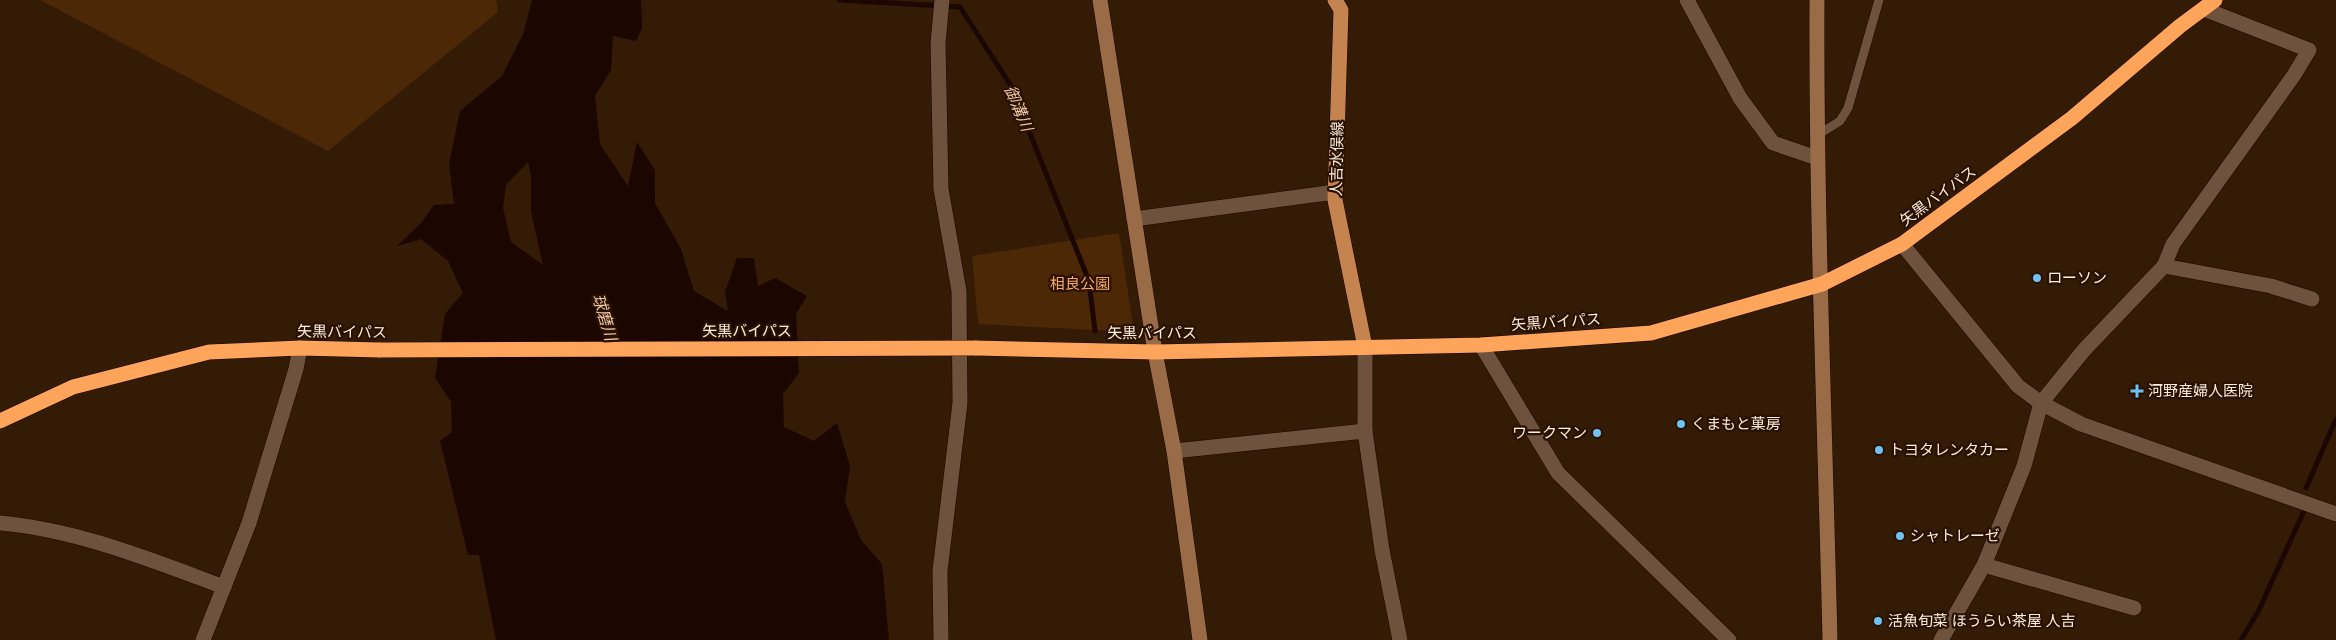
<svg xmlns="http://www.w3.org/2000/svg" width="2336" height="640" viewBox="0 0 2336 640" font-family="Roboto,'Noto Sans JP',sans-serif">
	<style>
		.green { fill: #4c2807 }
		.water { fill: #1c0600; fill-rule: evenodd }
		.lines { fill: none; stroke-linecap: round; stroke-linejoin: round }
		.stream { stroke: #1c0600; stroke-width: 5 }
		.lane-casing { stroke: #190500; stroke-width: 10 }
		.street-casing { stroke: #190500; stroke-width: 16 }
		.secondary-casing { stroke: #190500; stroke-width: 16 }
		.primary-casing { stroke: #190500; stroke-width: 16 }
		.highway-casing { stroke: #190500; stroke-width: 16 }
		.lane { stroke: #6e523d; stroke-width: 9 }
		.street { stroke: #6e523d; stroke-width: 15 }
		.secondary { stroke: #996b46; stroke-width: 15 }
		.primary { stroke: #c4834f; stroke-width: 15 }
		.highway { stroke: #fea45b; stroke-width: 15 }
		.highway-bridge-casing { stroke: #190500; stroke-width: 16; stroke-linecap: butt }
		.highway-bridge { stroke: #fea45b; stroke-width: 15 }
		.poi-dot { fill: #70c1f4; stroke: #291100; stroke-width: 2 }
		.labels { text-anchor: middle; stroke-width: 4.5; stroke-linejoin: round; paint-order: stroke }
		.street-label { font-size: 15px; fill: #fdecdf; stroke: #291100 }
		.poi-label { font-size: 15px; fill: #fdecdf; stroke: #291100; text-anchor: start }
		.park-label { font-size: 15px; fill: #fba968; stroke: #291100 }
		.water-label { font-size: 16px; font-style: italic; fill: #f3c8a9; stroke: #291100 }
	</style>
	<rect width="100%" height="100%" fill="#331b06"/>
	<g class="green">
		<polygon points="40,0 496,0 498,12 328,151"/>
		<polygon points="1119,233 1134,332 978,324 972,256"/>
	</g>
	<path class="water" d="M532,0H641L642,28L636,41L613,36L611,70L595,96L600,144L628,186L637,142L655,170V203L681,249L694,291L728,311L725,292L737,258H754L758,286L775,278L807,296L796,314L799,373L783,394L784,427L814,441L837,423L850,466L845,502L861,540L882,564L889,640H496L479,555H468L440,441L452,432L451,402L435,378L445,314L463,293L448,261L421,239L397,246L421,223L434,205L454,204L449,164L460,111L502,76L523,34ZM528,162L531,175V212L543,265L511,242L503,208L506,185Z"/>
	<g class="lines">
		<g class="stream">
			<polyline points="839,0 960,7 1011,86 1089,281 1095,331"/>
			<polyline points="2306,488 2336,419"/>
			<polyline points="2241,640 2258,612 2304,511"/>
		</g>
		<g class="lane-casing">
			<polyline id="lane" points="1816,136 1840,121 1848,108 1879,0"/>
		</g>
		<g class="street-casing">
			<g id="street">
				<polyline points="1687,0 1740,98 1773,143 1817,158"/>
				<polyline points="1134,219 1335,192"/>
				<polyline points="1902,244 2018,386 2041,403 2081,424 2336,514"/>
				<polyline points="2164,266 2271,286 2312,299"/>
				<polyline points="1481,345 1558,473 1729,640"/>
				<polyline points="1365,347 1365,431 1382,550 1400,640"/>
				<polyline points="1174,451 1365,431"/>
				<path d="M0,523C78,530 151,560 224,587"/>
				<polyline points="1984,565 2134,608"/>
				<polyline points="203,640 249,523 296,369 300,348"/>
				<polyline points="941,640 940,571 960,403 959,291 941,189 938,43 942,0"/>
				<polyline points="1941,640 1984,565 2024,466 2041,403 2084,350 2164,266 2173,244 2294,75 2309,50 2204,9"/>
			</g>
		</g>
		<g class="secondary-casing">
			<g id="secondary">
				<polyline points="1100,0 1155,352 1174,451 1200,640"/>
				<path d="M1817,0C1816,213 1825,427 1830,640"/>
			</g>
		</g>
		<g class="primary-casing">
			<polyline id="primary" points="1335,0 1341,10 1335,200 1365,347"/>
		</g>
		<g class="highway-casing">
			<g id="highway">
				<polyline points="975,348 1155,352 1481,345 1651,333 1822,284 1902,244 2072,118 2180,26 2215,0"/>
				<polyline points="0,421 73,387 209,352 300,348 380,350"/>
			</g>
		</g>
		<use href="#lane" class="lane"/>
		<use href="#street" class="street"/>
		<use href="#secondary" class="secondary"/>
		<use href="#primary" class="primary"/>
		<use href="#highway" class="highway"/>
		<g class="highway-bridge-casing">
			<polyline id="highway-bridge" points="380,350 975,348"/>
		</g>
		<use href="#highway-bridge" class="highway-bridge"/>
	</g>
	<g class="poi-dot">
		<circle cx="2037" cy="278" r="5"/>
		<path d="M2134.5 383.5h5v5h5v5h-5v5h-5v-5h-5v-5h5z"/>
		<circle cx="1681" cy="424" r="5"/>
		<circle cx="1597" cy="433" r="5"/>
		<circle cx="1879" cy="450" r="5"/>
		<circle cx="1900" cy="536" r="5"/>
		<circle cx="1878" cy="621" r="5"/>
	</g>
	<g class="labels">
		<g class="street-label">
			<text transform="translate(1337 159) rotate(-89)" y="5">人吉水俣線</text>
			<text transform="translate(1938 196) rotate(-36)" y="5">矢黒バイパス</text>
			<text transform="translate(1556 322) rotate(-4)" y="5">矢黒バイパス</text>
			<text x="747" y="336">矢黒バイパス</text>
			<text transform="translate(342 332) rotate(1)" y="5">矢黒バイパス</text>
			<text x="1152" y="338">矢黒バイパス</text>
		</g>
		<g class="poi-label">
			<text x="2047" y="283">ローソン</text>
			<text x="2148" y="396">河野産婦人医院</text>
			<text x="1691" y="429">くまもと菓房</text>
			<text x="1587" y="438" text-anchor="end">ワークマン</text>
			<text x="1889" y="455">トヨタレンタカー</text>
			<text x="1910" y="541">シャトレーゼ</text>
			<text x="1888" y="626">活魚旬菜 ほうらい茶屋 人吉</text>
		</g>
		<g class="park-label">
			<text x="1080" y="289">相良公園</text>
		</g>
		<g class="water-label">
			<text transform="translate(1019 108) rotate(67)" y="6">御溝川</text>
			<text transform="translate(605 317) rotate(73)" y="6">球磨川</text>
		</g>
	</g>
</svg>
